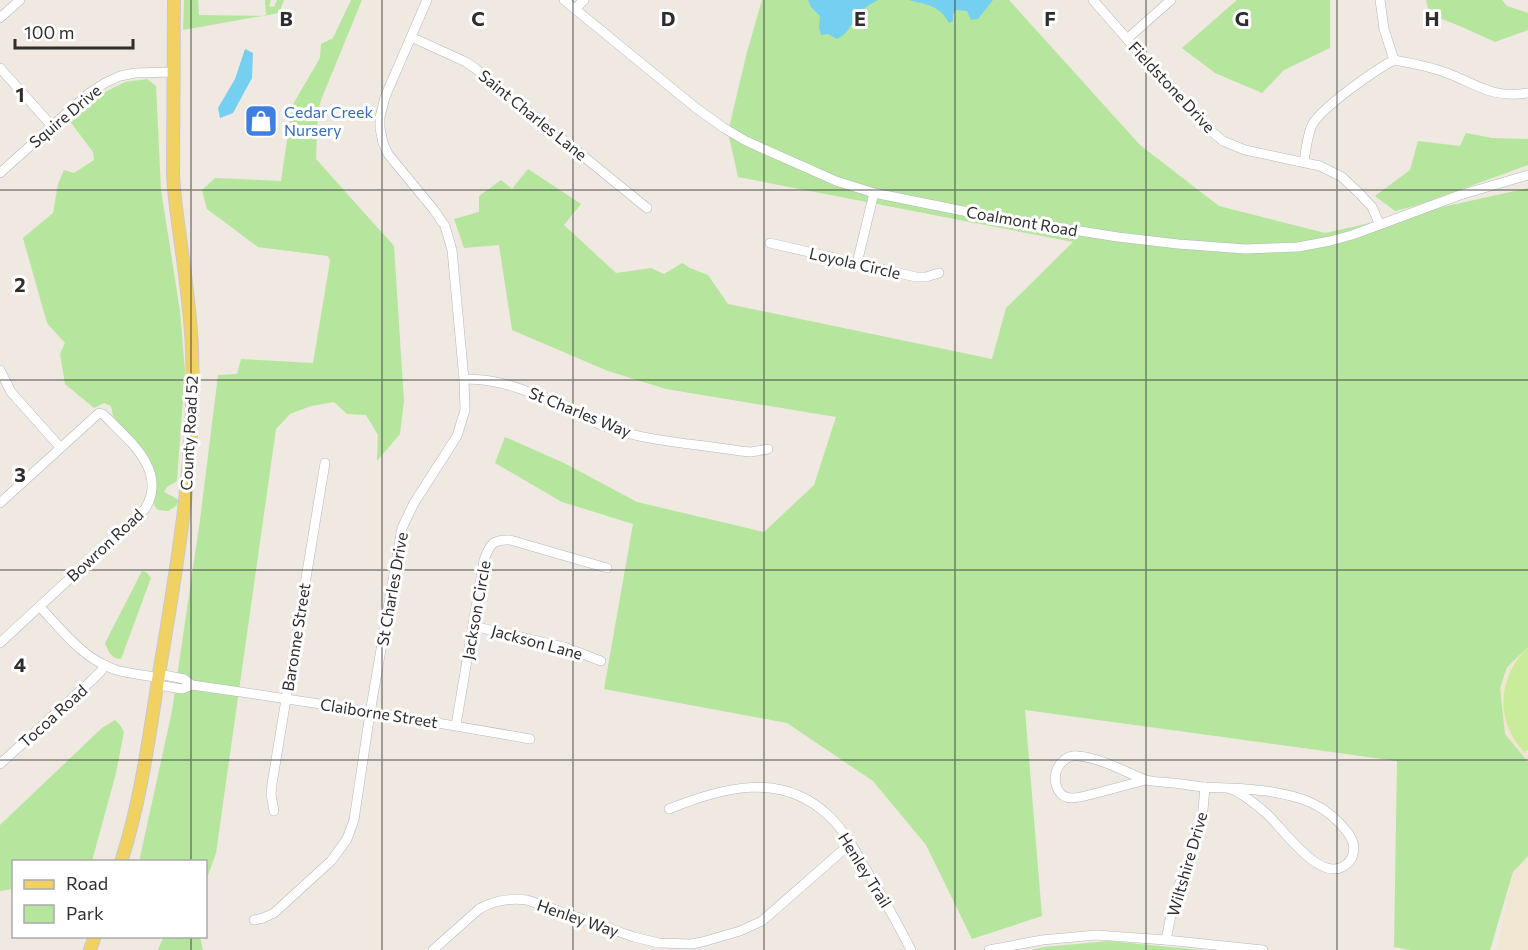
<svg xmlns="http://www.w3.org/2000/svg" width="1528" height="950" viewBox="0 0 1528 950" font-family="Commissioner,sans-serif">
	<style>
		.education { fill: #f0e6d1 }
		.green { fill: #b6e59e }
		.pitch { fill: #c9ec9a }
		.water { fill: #75cff0 }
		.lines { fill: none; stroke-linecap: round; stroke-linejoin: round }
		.minor-casing { stroke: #b4b7c1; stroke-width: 10 }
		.major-casing { stroke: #c9c9c9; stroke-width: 14 }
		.minor { stroke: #fff; stroke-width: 9 }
		.major { stroke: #f2d163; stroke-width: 12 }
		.grid { fill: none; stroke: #2e2e2e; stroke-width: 1.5; stroke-opacity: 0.55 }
		.labels { text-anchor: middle; stroke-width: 6; stroke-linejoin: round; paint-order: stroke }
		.street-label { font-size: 16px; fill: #2e2e2e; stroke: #fff }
		.shop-label { font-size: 16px; fill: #366cbe; stroke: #fff; text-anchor: start }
		.grid-label { font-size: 20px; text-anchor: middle; font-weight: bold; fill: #2e2e2e; stroke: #fff; stroke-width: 6; stroke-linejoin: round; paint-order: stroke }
	</style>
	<rect width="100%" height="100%" fill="#efe9e1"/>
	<g class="education">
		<polygon points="1528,647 1528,762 1505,734 1500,688 1507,667"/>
		<polygon points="1528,856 1528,950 1497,950 1513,872"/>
	</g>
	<g class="green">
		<polygon points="184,0 198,0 199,15 266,16 265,0 271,0 269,6 274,7 277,0 284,0 279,13 183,30"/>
		<polygon points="351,0 362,0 321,100 318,112 316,159 394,246 404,401 400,434 377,461 378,435 366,415 347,414 334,402 311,406 290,414 276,429 216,853 206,881 206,862 139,862 172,711 200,520 218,375 237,374 241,359 313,363 330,261 328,256 258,247 207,209 202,190 215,178 281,181 292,106 320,58 321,44 333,38"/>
		<polygon points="762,0 1009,0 1140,145 1219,206 1325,233 1528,188 1528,647 1507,667 1500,688 1505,734 1528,762 1528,856 1513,872 1490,950 1410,950 1394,947 1397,761 1025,710 1042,916 972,939 926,845 873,781 787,723 604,689 633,524 562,502 495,463 505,437 564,463 637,502 764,532 814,485 836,417 666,389 608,371 512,330 499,245 464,248 454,219 479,212 479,196 501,180 512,189 528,169 581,204 564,225 616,273 651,268 664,274 682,263 690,268 708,275 728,304 992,359 1006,308 1073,242 738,177 728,132 747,52"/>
		<polygon points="1237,0 1330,0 1330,48 1284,70 1262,93 1215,73 1182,48"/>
		<polygon points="1426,0 1502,0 1507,6 1528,13 1528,30 1495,42 1462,27 1437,17 1428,8"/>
		<polygon points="147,79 156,86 161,190 180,311 185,371 177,481 167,487 164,492 179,500 176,506 168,511 158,510 154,505 156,487 154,474 145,452 113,416 111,406 104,403 94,408 65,384 60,354 65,343 47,323 23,238 53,213 58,184 64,170 74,173 94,160 93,152 69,120 103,93 125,82"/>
		<polygon points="1466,133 1492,138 1528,139 1528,165 1418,205 1395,211 1375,196 1410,170 1418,141 1460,146"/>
		<path d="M142,571L146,572L151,578L121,659C112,659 108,652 105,643Z"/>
		<polygon points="115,720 120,725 124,732 116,773 92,861 14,862 13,889 0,891 0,825 102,728"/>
		<polygon points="164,936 200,937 203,950 158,950"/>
		<polygon points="1109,941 1201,950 1031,950 1044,947"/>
	</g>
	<path class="pitch" d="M1528,647V750L1524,752C1495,720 1497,678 1528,647Z"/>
	<g class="water">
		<path d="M808,0H878C869,5 861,9 855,18C850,27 847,34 837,39L828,34L821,35L819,27L820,16L811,7Z"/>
		<path d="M909,0H993L978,19L971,20L967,11L956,10L953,14V21L949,23C939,5 928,5 909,0Z"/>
		<polygon points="245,49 253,53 252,78 233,113 220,118 218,108 235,79"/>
	</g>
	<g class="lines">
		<g class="minor-casing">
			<g id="minor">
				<polyline points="564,0 696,108 724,128 746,141 836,181 874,193 998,218 1118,237 1178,244 1245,249 1298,247 1330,241 1352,235 1460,195 1528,175"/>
				<polyline points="1093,0 1198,120 1223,141 1245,150 1320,166 1342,177 1360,194 1372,207 1380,225"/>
				<polyline points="1380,0 1384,29 1394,60"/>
				<polyline points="575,9 584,0"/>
				<polyline points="0,18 20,0"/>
				<polyline points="411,37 466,62 476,69 647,208"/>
				<polyline points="1127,39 1171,0"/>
				<polyline points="0,68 52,126"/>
				<path d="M1304,162C1306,149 1307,137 1312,125C1322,107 1375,70 1394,60C1410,63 1428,66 1444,72C1476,83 1490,99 1528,93"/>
				<polyline points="0,173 88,94 105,83 120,76 135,73 174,72"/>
				<polyline points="770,243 916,277 926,277 939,273"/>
				<polyline points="857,263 874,193"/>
				<polyline points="0,370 11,392 60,447"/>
				<path d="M464,379C521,378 561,411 612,429C653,442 698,444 740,451L751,452L768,449"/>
				<path d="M0,503L99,413L103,414C127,439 169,470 145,509L0,643"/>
				<path d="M40,607C63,631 83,659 116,670C130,674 145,675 159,678"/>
				<polyline points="473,626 564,647 601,661"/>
				<polyline points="159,674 184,679 192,685"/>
				<path d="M158,685L182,689L192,685C305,701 418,719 530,739"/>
				<path d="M456,725L484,560C490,544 493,539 510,540L607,568"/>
				<polyline points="0,764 91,681 101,671 105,665"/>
				<path d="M1146,780C1126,785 1105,791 1085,796C1081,797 1075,798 1071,798C1054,797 1051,773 1061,763C1066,758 1071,755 1077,756C1099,757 1125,772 1146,780C1154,782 1164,782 1173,783C1183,784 1194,786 1204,787C1212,788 1219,787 1227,788C1239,790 1259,807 1268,815C1283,829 1318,880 1342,867C1348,864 1352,860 1353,854C1355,845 1353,841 1348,833C1326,804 1301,796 1266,791C1254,790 1242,788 1230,788"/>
				<path d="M669,809C723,787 782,771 829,816C846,832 857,854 868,873C883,898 898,924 911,950"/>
				<polyline points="274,811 271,794 272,784 325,463"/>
				<polyline points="254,920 263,918 274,913 331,861 347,839 354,820 370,713 402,528 414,503 457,436 465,410 464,379 452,250 445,226 434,210 388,154 383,143 380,128 380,117 385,97 427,0"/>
				<polyline points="1166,940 1175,895 1194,849 1202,822 1205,787"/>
				<path d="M433,950L479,909C493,901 511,898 527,900L634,937L659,943L691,944L702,942L740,931L762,921L851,843"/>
				<polyline points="989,950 1042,940 1096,935 1166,940 1263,950"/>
			</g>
		</g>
		<g class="major-casing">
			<g id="major">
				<path d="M121,862C141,801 149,737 159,674C177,567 196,458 192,349C190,299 181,249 175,199L173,176L174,0"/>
				<polyline points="90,950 95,936"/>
			</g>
		</g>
		<use href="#minor" class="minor"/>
		<use href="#major" class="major"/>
	</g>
	<path class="grid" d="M191,0V862M382,0V950M573,0V950M764,0V950M955,0V950M1146,0V950M1337,0V950M0,190H1528M0,380H1528M0,570H1528M0,760H1528M191,936V950"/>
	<defs>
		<g id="shop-square" transform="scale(1.725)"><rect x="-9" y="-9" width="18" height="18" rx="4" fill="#3f7fe0" stroke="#fff"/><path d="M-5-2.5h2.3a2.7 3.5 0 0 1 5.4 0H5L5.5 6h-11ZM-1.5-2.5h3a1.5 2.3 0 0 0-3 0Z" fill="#fff"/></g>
	</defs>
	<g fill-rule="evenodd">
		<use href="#shop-square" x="261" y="121"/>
	</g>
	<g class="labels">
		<g class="street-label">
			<text transform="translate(1172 87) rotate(47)" y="6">Fieldstone Drive</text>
			<text transform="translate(533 115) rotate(39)" y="6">Saint Charles Lane</text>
			<text transform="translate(65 116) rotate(-40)" y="6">Squire Drive</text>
			<text transform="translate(1022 221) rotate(10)" y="6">Coalmont Road</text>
			<text transform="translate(855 263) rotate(13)" y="6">Loyola Circle</text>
			<text transform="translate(580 412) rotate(22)" y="6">St Charles Way</text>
			<text transform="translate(189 433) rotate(-87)" y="6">County Road 52</text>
			<text transform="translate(105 545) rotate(-43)" y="6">Bowron Road</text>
			<text transform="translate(392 589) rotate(-80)" y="6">St Charles Drive</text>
			<text transform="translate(476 610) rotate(-80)" y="6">Jackson Circle</text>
			<text transform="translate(296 637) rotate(-81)" y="6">Baronne Street</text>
			<text transform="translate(537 642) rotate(15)" y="6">Jackson Lane</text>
			<text transform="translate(379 713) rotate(9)" y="6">Claiborne Street</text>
			<text transform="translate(53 716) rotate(-42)" y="6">Tocoa Road</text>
			<text transform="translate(1187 864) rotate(-74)" y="6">Wiltshire Drive</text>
			<text transform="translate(865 870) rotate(58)" y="6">Henley Trail</text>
			<text transform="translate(578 918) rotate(19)" y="6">Henley Way</text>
		</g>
		<g class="shop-label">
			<text x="284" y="118">Cedar Creek<tspan x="284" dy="18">Nursery</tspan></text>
		</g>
	</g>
	<g class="grid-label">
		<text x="286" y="26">B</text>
		<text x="478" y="26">C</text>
		<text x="668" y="26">D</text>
		<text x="860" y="26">E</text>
		<text x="1050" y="26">F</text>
		<text x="1242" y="26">G</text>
		<text x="1432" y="26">H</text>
		<text x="20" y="102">1</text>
		<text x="20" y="292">2</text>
		<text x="20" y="482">3</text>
		<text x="20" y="672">4</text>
	</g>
	<rect x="12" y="860" width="195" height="78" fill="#ffffff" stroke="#ababab" stroke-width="1.5"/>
	<rect x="24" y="880" width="30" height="9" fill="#f2d163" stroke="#ababab" stroke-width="1.5"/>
	<text x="66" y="890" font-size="18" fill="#2e2e2e">Road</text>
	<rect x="24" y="905" width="30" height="18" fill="#b6e59e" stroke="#ababab" stroke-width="1.5"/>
	<text x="66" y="920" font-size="18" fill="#2e2e2e">Park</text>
	<path d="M15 39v9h118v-9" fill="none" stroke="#2e2e2e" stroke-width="3"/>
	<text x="24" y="39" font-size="18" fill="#2e2e2e" stroke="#ffffff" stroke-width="4.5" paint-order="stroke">100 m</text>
</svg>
